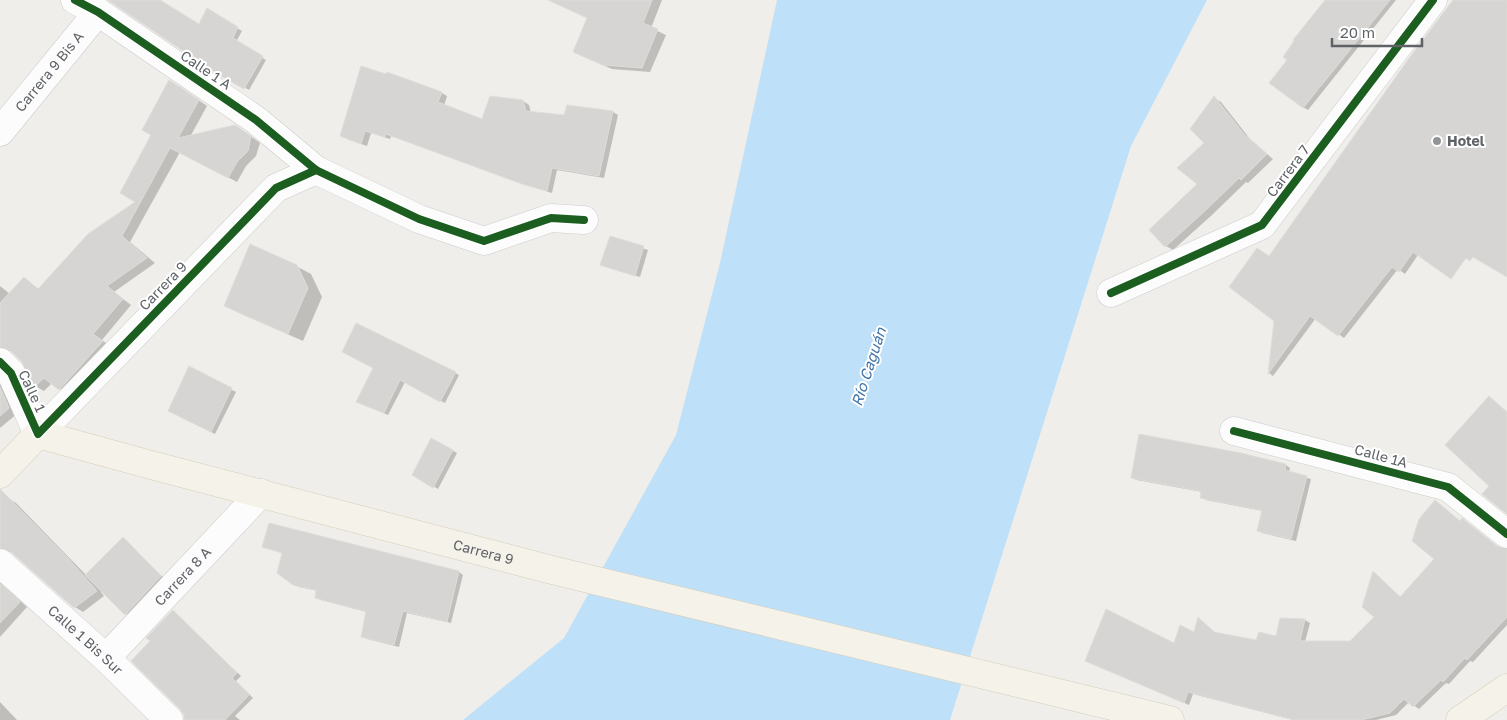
<svg xmlns="http://www.w3.org/2000/svg" width="1507" height="720" viewBox="0 0 1507 720" font-family="'Golos Text',sans-serif">
	<style>
		.water { fill: #bfe0f9 }
		.shadow { fill: #0003 }
		.building { fill: #d6d5d3; stroke: #deddd9 }
		.lines { fill: none; stroke-linecap: round; stroke-linejoin: round }
		.minor-casing { stroke: #cbcccc; stroke-width: 29 }
		.major-casing { stroke: #d7ceb8; stroke-width: 29 }
		.minor { stroke: #fdfcfc; stroke-width: 28 }
		.major { stroke: #f4f2e9; stroke-width: 28 }
		.cycleway-casing { stroke: #fff; stroke-width: 11 }
		.cycleway { stroke: #1b5e20; stroke-width: 8 }
		.poi-dot { fill: #919496; stroke: #fff; stroke-width: 2 }
		.labels { text-anchor: middle; stroke-width: 4; stroke-linejoin: round; paint-order: stroke }
		.street-label { font-size: 14px; fill: #5f6368; stroke: #fff }
		.poi-label { font-size: 14px; font-weight: bold; fill: #5f6368; stroke: #fff; text-anchor: start }
		.water-label { font-size: 15px; font-style: italic; fill: #4174aa; stroke: #fff }
	</style>
	<rect width="100%" height="100%" fill="#efeeea"/>
	<polygon class="water" points="777,0 1207,0 1131,146 950,720 463,720 564,638 676,435 720,263"/>
	<g class="shadow">
		<polygon points="110,0 154,0 199,26 208,10 242,31 236,42 266,60 249,90 215,70"/>
		<polygon points="565,0 662,0 651,28 666,35 650,72 612,69 582,56 588,18"/>
		<polygon points="1327,0 1396,0 1308,110 1303,107 1289,60"/>
		<polygon points="1455,0 1507,0 1507,276 1404,216 1420,252 1405,274 1398,269 1344,338 1316,318 1273,376 1269,373 1276,320 1270,258"/>
		<polygon points="179,86 207,106 190,137 245,132 260,143 256,156 246,166 237,182 180,152 130,242 155,263 114,292 131,305 102,340 111,347 68,394 52,383 44,391 35,386 23,361 13,351 6,351 0,354 0,286 10,294 24,279 40,290 138,202"/>
		<polygon points="442,93 447,96 444,106 483,121 523,101 529,105 531,113 565,116 613,112 618,115 604,178 557,170 552,193 529,186 391,136 390,139 371,133 367,146 347,139"/>
		<polygon points="1214,98 1221,102 1250,139 1273,159 1248,183 1246,182 1212,215 1173,250 1166,246 1199,184"/>
		<polygon points="611,238 648,250 640,277 606,267"/>
		<polygon points="296,266 311,274 322,297 303,341 239,313 225,306"/>
		<polygon points="375,367 455,373 459,375 445,403 405,382 388,415 362,404"/>
		<polygon points="189,368 236,392 215,434 169,410"/>
		<polygon points="0,380 18,413 0,428"/>
		<polygon points="432,439 457,453 438,489 414,475"/>
		<polygon points="1286,465 1290,468 1289,473 1311,479 1296,541 1262,533 1258,530 1263,511 1206,500 1202,497 1202,492 1137,480 1132,478"/>
		<polygon points="8,498 16,503 87,576 123,539 165,579 130,617 102,591 101,592 104,596 83,612 75,607 12,552 4,552 0,555 0,504"/>
		<polygon points="1435,501 1461,522 1500,549 1507,550 1507,625 1473,662 1470,661 1449,684 1446,683 1419,709 1409,702 1396,715 1376,720 1293,720 1193,694 1189,705 1092,663 1175,645 1195,634 1199,619 1216,633 1257,642 1277,638 1281,619 1305,620 1310,623 1305,642 1350,642 1376,617 1373,573 1401,597 1436,559"/>
		<polygon points="263,546 459,572 463,575 451,623 407,613 399,647 367,639 362,636 367,612 321,600 316,597 318,591 299,587 294,584 283,553"/>
		<polygon points="0,583 27,607 0,637"/>
		<polygon points="173,612 241,676 236,681 253,698 235,716 240,720 185,720 185,716 151,641"/>
		<polygon points="0,702 17,720 0,720"/>
	</g>
	<g class="building">
		<polygon points="108,0 160,0 199,24 207,8 238,27 233,38 263,56 244,89 214,72"/>
		<polygon points="548,0 652,0 643,23 658,29 642,68 603,65 573,52 587,18"/>
		<polygon points="1325,0 1390,0 1303,108 1269,83 1287,60 1283,57 1294,41 1293,40"/>
		<polygon points="1453,0 1507,0 1507,277 1473,257 1470,261 1466,258 1451,279 1413,252 1399,272 1392,267 1338,336 1310,316 1268,374 1274,321 1229,287 1257,248 1269,256 1410,57"/>
		<polygon points="361,66 386,74 387,72 442,92 438,102 482,119 490,96 523,100 526,111 564,115 567,105 613,111 599,176 552,168 547,191 522,184 386,134 385,137 365,131 361,144 340,136"/>
		<polygon points="169,80 199,100 178,138 235,125 251,136 248,151 237,162 228,178 170,148 122,236 147,258 107,286 123,299 93,334 103,341 59,390 44,378 34,387 22,362 11,351 4,347 0,347 0,303 24,277 38,289 88,234 135,202 120,193 151,135 142,130"/>
		<polygon points="1214,96 1244,134 1267,154 1241,180 1239,178 1205,211 1165,247 1149,230 1197,184 1177,168 1204,143 1190,129"/>
		<polygon points="610,236 644,246 635,276 600,265"/>
		<polygon points="250,244 297,265 308,288 288,334 224,306"/>
		<polygon points="356,323 456,372 440,402 400,380 384,413 356,402 373,368 342,352"/>
		<polygon points="189,366 232,388 211,432 168,411"/>
		<polygon points="0,387 9,408 0,416"/>
		<polygon points="1489,396 1507,412 1507,514 1482,494 1489,486 1445,445"/>
		<polygon points="1139,434 1241,453 1286,464 1285,470 1307,476 1291,539 1257,531 1262,510 1200,498 1201,491 1131,478"/>
		<polygon points="431,438 453,450 433,488 412,475"/>
		<polygon points="0,489 68,558 97,591 74,608 10,551 0,548"/>
		<polygon points="1435,500 1460,521 1462,518 1497,546 1507,549 1507,617 1467,660 1465,658 1443,682 1441,680 1413,707 1404,699 1390,713 1361,720 1295,720 1188,692 1184,703 1085,661 1106,609 1174,643 1180,625 1194,632 1198,617 1214,632 1256,640 1259,632 1276,636 1280,618 1305,619 1300,641 1350,641 1374,617 1362,607 1373,571 1400,597 1434,559 1412,541 1419,519"/>
		<polygon points="269,523 459,571 447,622 403,611 394,645 361,637 366,611 315,598 316,590 293,585 277,573 282,553 262,547"/>
		<polygon points="123,537 161,576 125,615 85,575"/>
		<polygon points="0,584 20,602 0,623"/>
		<polygon points="173,610 237,673 232,678 249,695 225,720 184,720 184,715 180,709 131,661 150,641 146,638"/>
	</g>
	<g class="lines">
		<g class="minor-casing">
			<g id="minor">
				<polyline points="75,0 98,12 256,120 316,170 419,219 484,241 551,218 584,220"/>
				<path id="s1" d="M0,132L98,12"/>
				<polyline points="1111,293 1262,225 1433,0"/>
				<polyline points="0,362 11,373 38,434 276,188 316,170"/>
				<polyline points="1234,431 1448,487 1507,534"/>
				<path id="s2" d="M0,563L106,658L169,720"/>
				<path id="s3" d="M106,658L261,493"/>
			</g>
		</g>
		<g class="major-casing">
			<g id="major">
				<path id="s4" d="M0,474L38,434L151,465L552,570L1170,720"/>
				<polyline points="1460,720 1507,688"/>
			</g>
		</g>
		<use href="#minor" class="minor"/>
		<use href="#major" class="major"/>
		<g class="cycleway-casing">
			<g id="cycleway">
				<polyline points="75,0 98,12 256,120 316,170 419,219 484,241 551,218 584,220"/>
				<polyline points="1111,293 1262,225 1433,0"/>
				<polyline points="0,362 11,373 38,434 276,188 316,170"/>
				<polyline points="1234,431 1448,487 1507,534"/>
			</g>
		</g>
		<use href="#cycleway" class="cycleway"/>
	</g>
	<circle class="poi-dot" cx="1437" cy="141" r="5"/>
	<g class="labels">
		<g class="street-label">
			<text transform="translate(206 70) rotate(34)" y="5">Calle 1 A</text>
			<text dy="5" stroke="none"><textPath href="#s1" startOffset="78">Carrera 9 Bis A</textPath></text>
			<text transform="translate(1288 171) rotate(-53)" y="5">Carrera 7</text>
			<text transform="translate(163 286) rotate(-46)" y="5">Carrera 9</text>
			<text transform="translate(32 391) rotate(65)" y="5">Calle 1</text>
			<text transform="translate(1381 456) rotate(15)" y="5">Calle 1A</text>
			<text dy="5" stroke="none"><textPath href="#s4" startOffset="516">Carrera 9</textPath></text>
			<text dy="5" stroke="none"><textPath href="#s3" startOffset="112">Carrera 8 A</textPath></text>
			<text dy="5" stroke="none"><textPath href="#s2" startOffset="115">Calle 1 Bis Sur</textPath></text>
		</g>
		<g class="poi-label">
			<text x="1447" y="146">Hotel</text>
		</g>
		<g class="water-label">
			<text transform="translate(869 367) rotate(-72)" y="5">Río Caguán</text>
		</g>
	</g>
	<path d="M1332 38v8h90v-8" fill="none" stroke="#5f6368" stroke-width="2.5"/>
	<text x="1340" y="38" font-size="15" fill="#5f6368" stroke="#ffffff" stroke-width="4" paint-order="stroke">20 m</text>
</svg>
